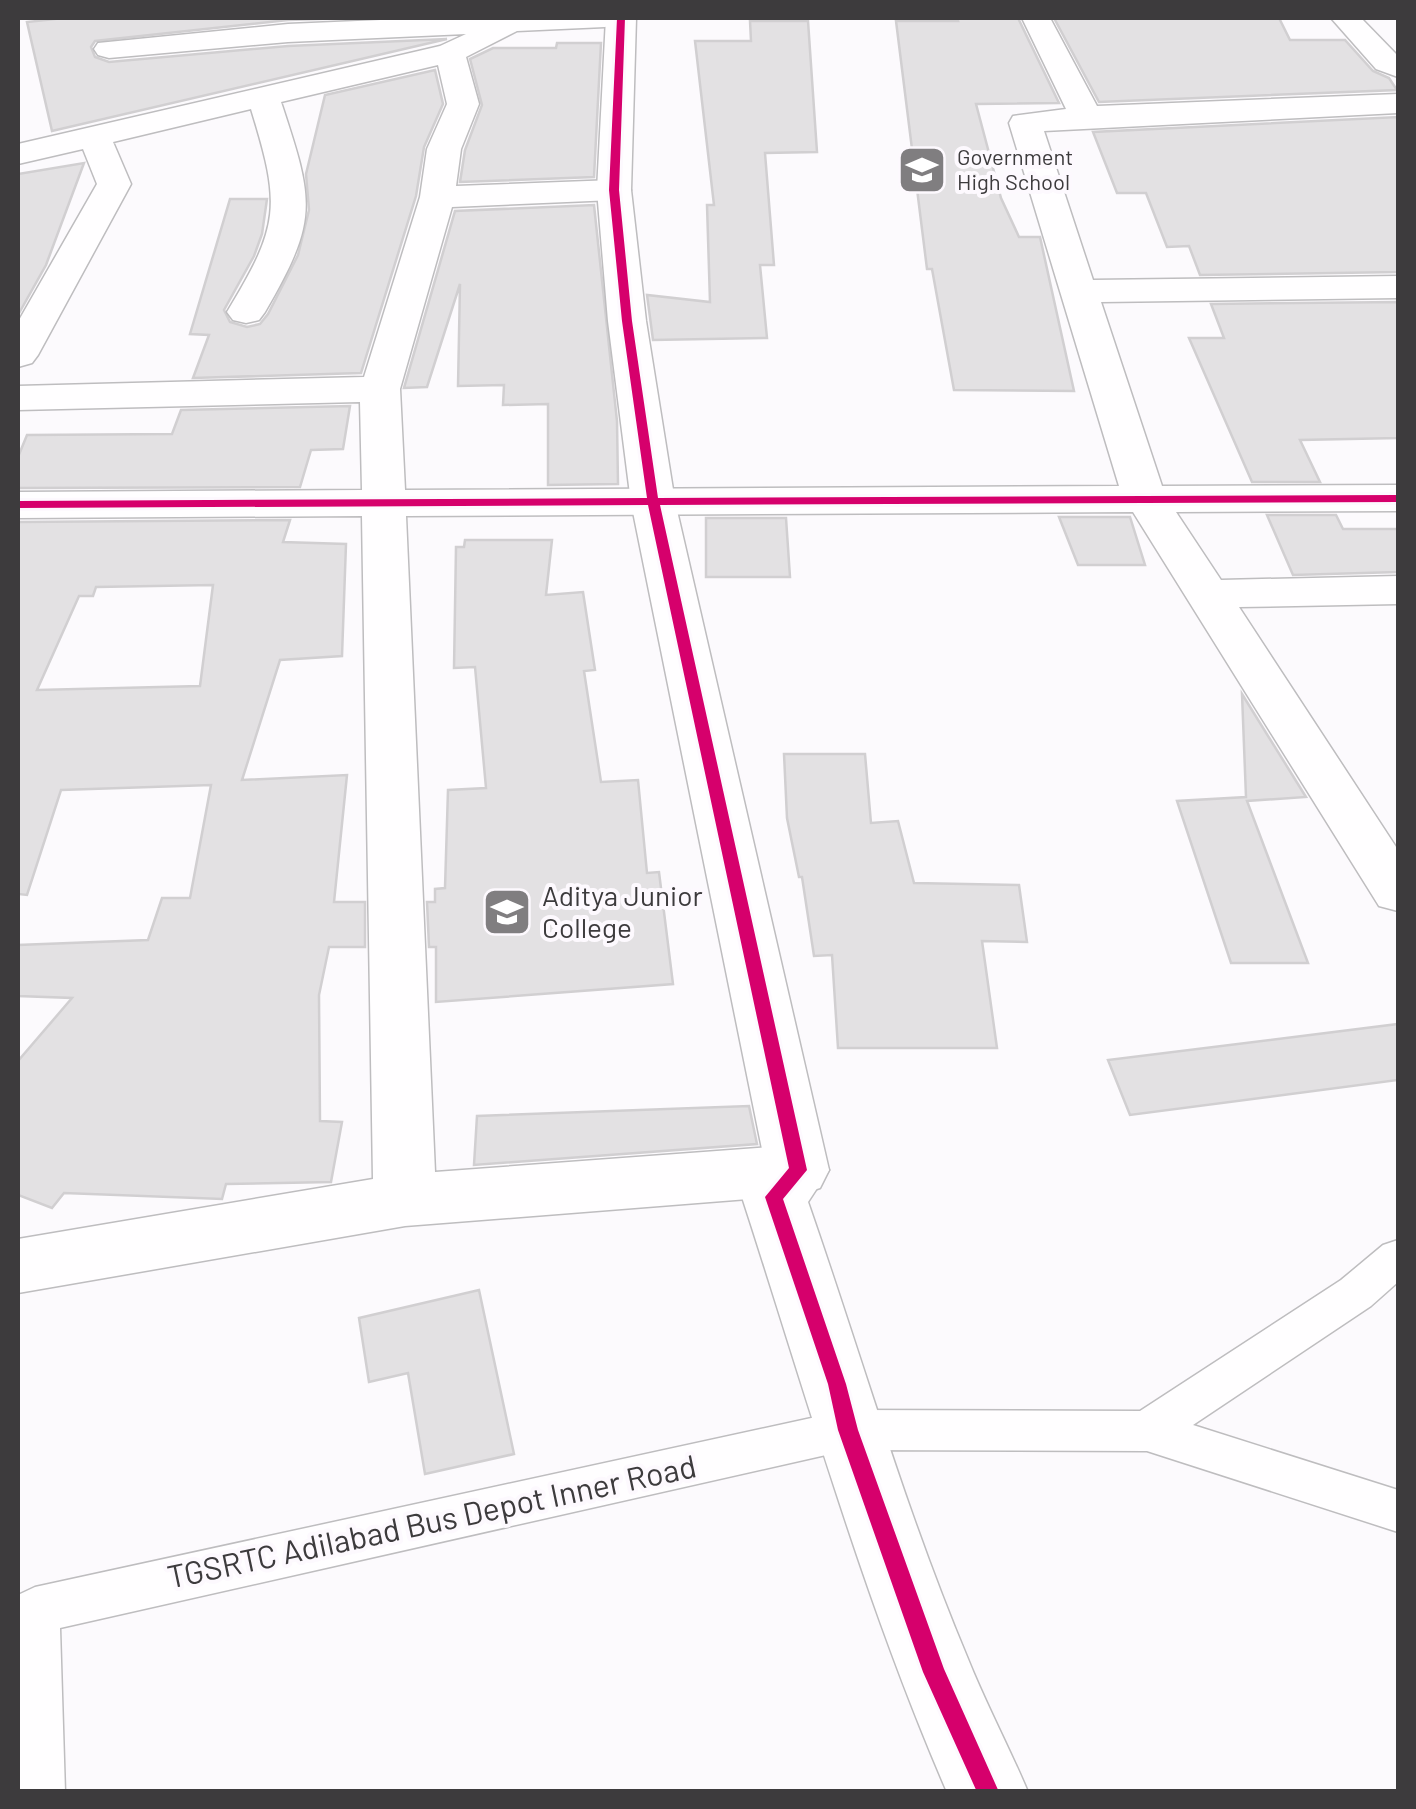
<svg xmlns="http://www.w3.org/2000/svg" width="1416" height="1809" viewBox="0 0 1416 1809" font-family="Barlow,sans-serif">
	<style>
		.building { fill: #e3e1e3; stroke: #d1cfd1; stroke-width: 2.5; fill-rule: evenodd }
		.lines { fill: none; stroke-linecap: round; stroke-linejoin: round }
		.lane-casing { stroke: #bebdbf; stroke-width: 3 }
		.street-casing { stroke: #bebdbf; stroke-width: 3 }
		.secondary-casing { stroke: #bebdbf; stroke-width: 3 }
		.lane { fill: #fffeff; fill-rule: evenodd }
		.street { fill: #fffeff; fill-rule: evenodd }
		.secondary { fill: #fffeff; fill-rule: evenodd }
		.cycleway-casing { stroke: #fdf9fe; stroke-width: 6 }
		.cycleway { fill: #d6006c; fill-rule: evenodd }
		.labels { text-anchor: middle; stroke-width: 8; stroke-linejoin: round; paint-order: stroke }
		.far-poi-label { font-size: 22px; fill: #3d3b3d; stroke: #fdf9fe; text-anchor: start }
		.poi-label { font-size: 28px; fill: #3d3b3d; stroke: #fdf9fe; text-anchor: start }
		.near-street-label { font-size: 32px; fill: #3d3b3d; stroke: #fdf9fe }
	</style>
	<rect width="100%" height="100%" fill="#fcfafd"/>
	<g class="building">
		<polygon points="64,18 352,18 288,20 95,41 91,47 95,57 109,62 288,46 447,39 52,131 27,22"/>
		<polygon points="957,18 1018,18 1059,103 976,104 1001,198 1019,237 1040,237 1074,391 954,390 932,269 927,269 896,21 958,21"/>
		<polygon points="1054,18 1279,18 1290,40 1345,40 1373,71 1389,78 1397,90 1099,102"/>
		<polygon points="750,21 808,21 817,152 765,153 774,265 760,265 767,338 653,340 647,295 710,302 707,205 714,205 695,41 751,41"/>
		<polygon points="557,43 601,43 594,177 460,182 465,150 482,105 470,59 493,48 556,48"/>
		<polygon points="435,70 443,104 424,147 416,196 361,373 193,378 209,335 190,334 230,199 267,199 262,234 254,256 224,310 230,322 247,327 260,324 268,314 298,255 309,210 306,174 325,95"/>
		<polygon points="1398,117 1398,272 1200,275 1189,246 1167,247 1146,193 1117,193 1093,132"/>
		<polygon points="84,163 46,265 18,315 18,174"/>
		<polygon points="594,205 617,421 618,484 548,485 548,404 503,405 504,385 458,386 460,284 427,387 404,388 455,211"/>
		<polygon points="1398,302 1398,438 1300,440 1320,482 1252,482 1189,338 1224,338 1211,304"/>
		<polygon points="350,406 343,449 311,450 300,487 18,488 18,457 27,435 172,434 181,410"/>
		<polygon points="1267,515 1336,515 1343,529 1398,529 1398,572 1293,575"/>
		<polygon points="1059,517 1130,517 1145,565 1078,565"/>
		<polygon points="706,518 786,518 790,577 706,577"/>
		<path d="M290,520L283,542L346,544L342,656L280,660L242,780L347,775L334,902H365V947H329L319,995L320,1121L342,1122L331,1182L226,1184L222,1199L64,1193L52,1208L18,1195V1061L72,998L18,996V945L148,940L162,898H190L211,785L61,790L27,895L18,894V522ZM213,585L200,686L37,690L79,596H93L96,587Z"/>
		<polygon points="465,540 552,540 546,595 583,592 595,670 584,671 601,782 638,780 647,873 659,872 673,984 436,1002 436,947 429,947 427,902 435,902 435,889 445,888 448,790 486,788 475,667 454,668 456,547 464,547"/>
		<polygon points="1242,694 1306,797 1247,801 1308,963 1231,963 1177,801 1246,797"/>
		<polygon points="784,754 865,754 871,823 898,821 914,883 1019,885 1027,942 982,941 997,1048 838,1048 832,955 814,956 802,877 799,877 787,818"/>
		<polygon points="1398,1024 1398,1080 1130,1115 1108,1060"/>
		<polygon points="749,1106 757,1144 474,1165 477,1116"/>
		<polygon points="479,1290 514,1454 425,1474 408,1373 369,1382 359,1318"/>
	</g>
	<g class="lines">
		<g class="lane-casing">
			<polygon id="lane" points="1398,1240 1398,1282 1371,1306 1193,1425 1398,1490 1398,1532 1147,1451 848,1450 60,1628 65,1792 18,1792 18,1595 35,1587 848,1410 1140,1411 1341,1280 1383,1245"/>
		</g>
		<g class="street-casing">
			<g id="street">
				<path d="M427,18H619L615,24L605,27L517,31L466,57L479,104L461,149L456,186L614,180L626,183L631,190L626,197L614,200L452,207L400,389L405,490L1119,486L1009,123L1013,116L1066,109L1022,18H1050L1097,106L1398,94V113L1044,131L1093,280L1398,276V298L1101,302L1162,486L1398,485V511L1176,512L1221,580L1398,576V604L1239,607L1398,850V911L1379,906L1133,512L406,516L435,1172L798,1145L820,1152L829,1170L820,1188L798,1195L405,1226L18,1293V1239L373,1179L362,516L18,518V492L362,490L360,402L18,410V386L364,377L420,197L427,149L447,104L438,65L281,102C314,202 319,219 265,312L259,320L246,323L233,320L227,312C280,225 281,206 251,109L113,142L131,184L38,355L32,363L18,367V322L97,184L83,149L18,164V144L440,46L466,34L288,42L109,58L98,55L94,49L98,43L288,24Z"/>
				<polygon points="1331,18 1361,18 1398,56 1398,77 1376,69"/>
			</g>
		</g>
		<g class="secondary-casing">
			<path id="secondary" d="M606,18H636L631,190L646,321L675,502L829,1170L808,1202C861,1354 905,1510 968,1659C986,1704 1009,1747 1028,1792H947C863,1598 807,1397 742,1197L765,1164L631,502L608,321L597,190Z"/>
		</g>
		<use href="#lane" class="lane"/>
		<use href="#street" class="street"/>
		<use href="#secondary" class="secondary"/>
		<g class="cycleway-casing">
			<polygon id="cycleway" points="617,18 625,18 619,190 632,321 658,498 1398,495 1398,502 660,505 807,1170 783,1199 846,1384 858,1430 944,1669 999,1792 977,1792 923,1672 838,1430 828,1384 765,1197 789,1168 648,505 18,508 18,501 647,498 622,321 609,190"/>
		</g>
		<use href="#cycleway" class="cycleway"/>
	</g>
	<defs>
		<g id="school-square" transform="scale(2.5)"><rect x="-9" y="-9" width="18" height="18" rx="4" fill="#807e80" stroke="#fdf9fe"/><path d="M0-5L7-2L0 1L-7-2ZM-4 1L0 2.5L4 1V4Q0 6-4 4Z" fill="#fff"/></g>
		<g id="university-square" transform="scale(2.5)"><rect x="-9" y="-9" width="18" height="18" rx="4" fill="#807e80" stroke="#fdf9fe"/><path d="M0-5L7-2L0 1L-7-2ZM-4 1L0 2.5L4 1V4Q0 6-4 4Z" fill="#fff"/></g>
	</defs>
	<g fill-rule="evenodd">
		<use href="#school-square" x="922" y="170"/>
		<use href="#university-square" x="507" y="912"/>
	</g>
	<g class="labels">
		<g class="far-poi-label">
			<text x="957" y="165">Government<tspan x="957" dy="25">High School</tspan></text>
		</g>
		<g class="poi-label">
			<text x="542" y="906">Aditya Junior<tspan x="542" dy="32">College</tspan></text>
		</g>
		<g class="near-street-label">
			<text transform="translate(432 1522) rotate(-12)" y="11">TGSRTC Adilabad Bus Depot Inner Road</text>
		</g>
	</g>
	<rect width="1416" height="1809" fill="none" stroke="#3d3b3d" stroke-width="40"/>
</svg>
